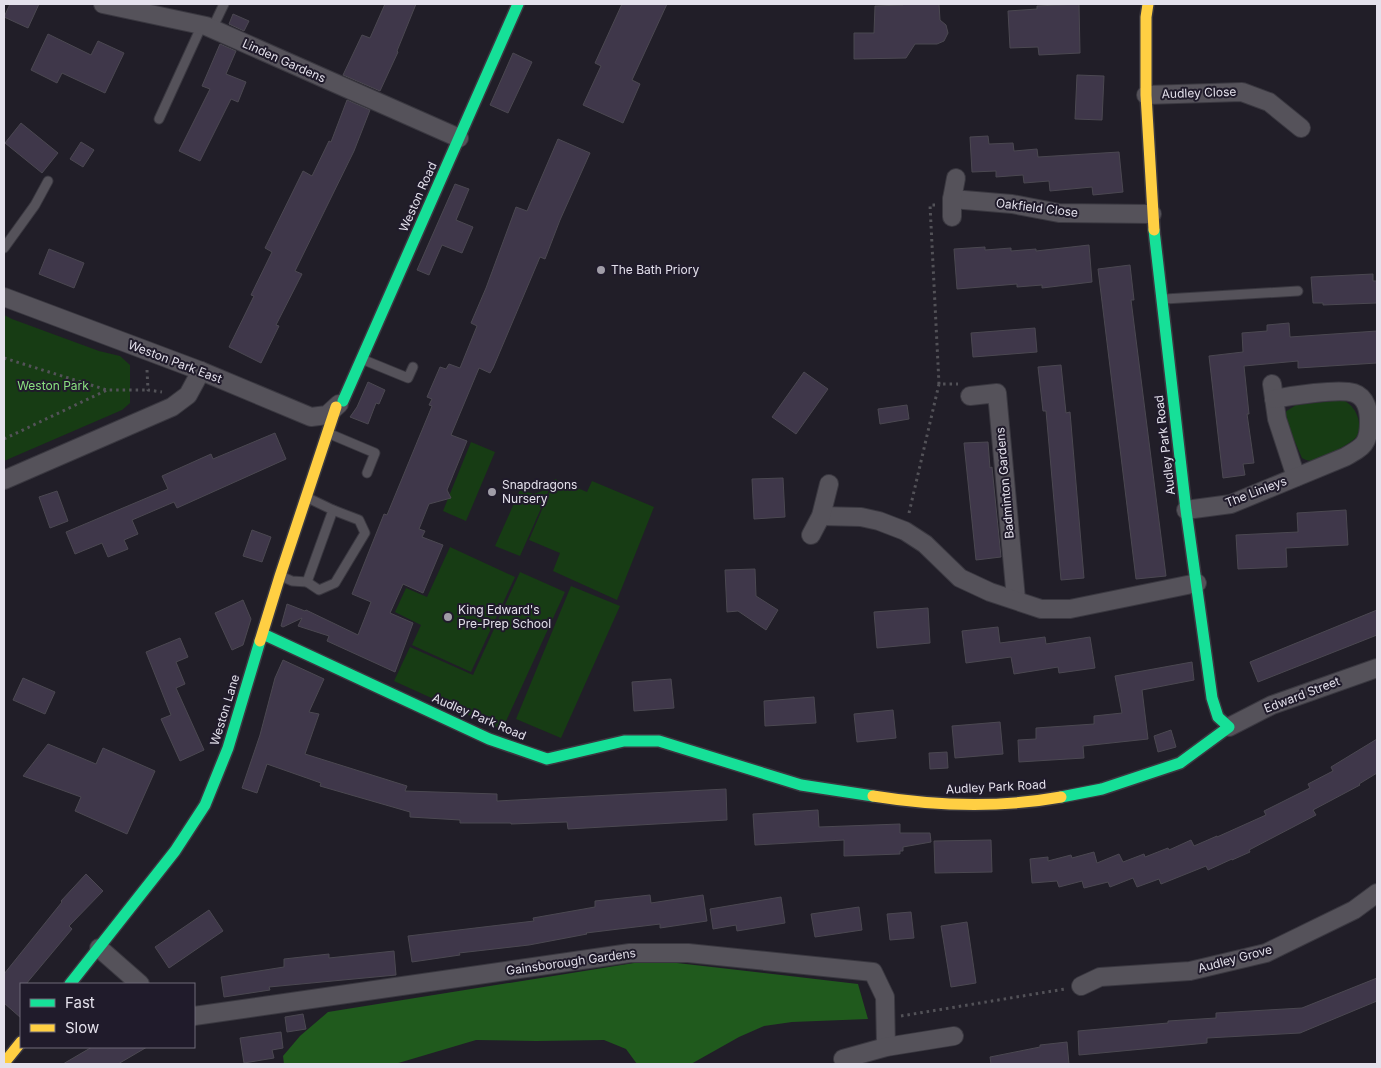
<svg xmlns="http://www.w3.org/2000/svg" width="1381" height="1068" viewBox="0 0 1381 1068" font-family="Inter,sans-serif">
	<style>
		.green { fill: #173c14 }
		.forest { fill: #205a1d }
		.building { fill: #3f374a; stroke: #4b4851 }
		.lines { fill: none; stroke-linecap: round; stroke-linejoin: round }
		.lane-casing { stroke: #3a3840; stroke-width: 11 }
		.street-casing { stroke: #3a3840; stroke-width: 20 }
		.fast-casing { stroke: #3a3840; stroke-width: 14 }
		.slow-casing { stroke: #3a3840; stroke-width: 14 }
		.path { stroke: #535258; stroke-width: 3; stroke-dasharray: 2.5 4; stroke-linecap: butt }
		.lane { stroke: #55525a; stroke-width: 9 }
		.street { stroke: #55525a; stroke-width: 18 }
		.fast { stroke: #16e098; stroke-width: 11 }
		.slow { stroke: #ffcf43; stroke-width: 11 }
		.poi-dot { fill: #a09da7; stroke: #201b2b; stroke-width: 2 }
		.labels { text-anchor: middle; stroke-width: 4; stroke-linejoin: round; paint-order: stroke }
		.street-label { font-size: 12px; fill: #e4e1ec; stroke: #201b2b }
		.poi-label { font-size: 12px; fill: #e4e1ec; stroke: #201b2b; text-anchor: start }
		.park-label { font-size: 12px; fill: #89e080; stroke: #201b2b }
	</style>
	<rect width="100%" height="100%" fill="#211e28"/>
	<g class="green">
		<polygon points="4,315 12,319 99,351 120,356 130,365 130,403 122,410 4,461"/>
		<path d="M1343,400C1356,406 1363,423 1357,436C1353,443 1321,459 1313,461C1309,461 1305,460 1302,458L1285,419V412L1296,405Z"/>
		<polygon points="471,442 495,452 466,521 443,511"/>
		<polygon points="555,479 587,492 577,514 592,481 654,507 617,600 553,571 560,553 529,540"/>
		<polygon points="550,488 520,556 495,546 520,490 534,494"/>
		<polygon points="450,547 515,577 471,672 412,645 421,625 395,612 406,588 427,597"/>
		<polygon points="520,572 565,592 502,730 394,681 410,647 473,675"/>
		<polygon points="571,586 620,606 561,738 516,719"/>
	</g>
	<polygon class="forest" points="634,963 677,963 858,984 868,1019 792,1022 764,1026 739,1037 691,1064 637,1064 626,1049 604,1040 536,1041 476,1040 395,1064 284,1064 283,1056 300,1036 328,1012"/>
	<g class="building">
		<polygon points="10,4 39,4 28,28 4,17"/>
		<polygon points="385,4 416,4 397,51 398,52 380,91 343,75 362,35 370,38"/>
		<polygon points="622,4 667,4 632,80 640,84 623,123 583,105 601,66 595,63"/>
		<polygon points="903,4 939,4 940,20 946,25 948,33 944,41 937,44 915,44 906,58 854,59 854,33 874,33 875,6 903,5"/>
		<polygon points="1079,4 1080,53 1039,55 1038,47 1010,48 1008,11 1037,9 1037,6"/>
		<polygon points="233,14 249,21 244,31 229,24"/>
		<polygon points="48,34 91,55 98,41 124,53 105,93 62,73 57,83 31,70"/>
		<polygon points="220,44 236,51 226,74 246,82 238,102 231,99 200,161 179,151 210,89 202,86"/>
		<polygon points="513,53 532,62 508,113 490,105"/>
		<polygon points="1077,75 1104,76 1102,120 1075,119"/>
		<polygon points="347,100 370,110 354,151 295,271 302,274 276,325 279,326 261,363 229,347 254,296 251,295 272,252 265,248 303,171 312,176 329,141 331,142"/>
		<polygon points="21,123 58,153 42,173 5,143"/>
		<polygon points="988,136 989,144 1013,143 1014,151 1037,149 1038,157 1119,152 1123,192 1093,195 1092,187 1050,191 1049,181 1024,183 1023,175 996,177 996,171 972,172 970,137"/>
		<polygon points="558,139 590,153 560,220 545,259 540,257 493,368 490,373 479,368 451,435 467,441 447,490 451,498 429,504 419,529 425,531 422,537 443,545 423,593 403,584 390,613 413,623 395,672 327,641 329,636 298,626 302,618 283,627 281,626 287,604 305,611 306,610 358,635 371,602 352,594 384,514 387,515 432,406 429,405 432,399 427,397 440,367 446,369 449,364 460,368 477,326 471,323 486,288 516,207 527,211"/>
		<polygon points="81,142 94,150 83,167 70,159"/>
		<polygon points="455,184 469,189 456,220 473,227 462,253 442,245 429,275 417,270"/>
		<polygon points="1089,245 1092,282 1042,288 1042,285 1017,287 1017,284 957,289 954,249 985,247 985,250 1011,248 1011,251 1036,249 1036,251"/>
		<polygon points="49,249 84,263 74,288 39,274"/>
		<polygon points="1130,265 1134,300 1131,300 1166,576 1136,579 1098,269"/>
		<polygon points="1373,274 1373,281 1377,281 1377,303 1323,305 1323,303 1313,303 1311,277"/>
		<polygon points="1289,323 1290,337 1377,331 1377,363 1298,368 1298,361 1244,366 1249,414 1247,414 1254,463 1243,464 1245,475 1223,478 1209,356 1243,352 1242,333 1267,331 1267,325"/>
		<polygon points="1035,328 1037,352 973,357 971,333"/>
		<polygon points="1061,365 1066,413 1070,412 1084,578 1061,580 1046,411 1043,411 1038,367"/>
		<polygon points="804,372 828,389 796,434 772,417"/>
		<polygon points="368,382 385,390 379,404 376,403 368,424 350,417 357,407"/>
		<polygon points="907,405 909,419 880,424 878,409"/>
		<polygon points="275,433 286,459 177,508 174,502 132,520 138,534 124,540 128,549 108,557 102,543 75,554 66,532 168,489 162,476 211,454 213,459"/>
		<polygon points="988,442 990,468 992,467 1001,557 976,560 964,443"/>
		<polygon points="783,478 785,517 754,519 752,479"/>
		<polygon points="57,491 68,521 50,528 39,497"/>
		<polygon points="1346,510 1348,545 1286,548 1287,567 1238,569 1236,535 1298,532 1297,513"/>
		<polygon points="252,530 271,537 262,562 243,556"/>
		<polygon points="755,569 756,596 778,610 766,630 738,611 727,612 725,570"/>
		<polygon points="243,600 251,619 243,645 232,650 215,613"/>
		<polygon points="928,608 930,643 877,648 874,612"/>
		<polygon points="1377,610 1377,635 1258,682 1250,662"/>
		<polygon points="998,627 1000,643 1045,637 1046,644 1090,637 1095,668 1059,673 1058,667 1014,674 1011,657 966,663 962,631"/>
		<polygon points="180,638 188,657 176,662 185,684 176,688 204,750 180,761 161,719 171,715 146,652"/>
		<polygon points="283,660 324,679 309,712 319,714 305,754 407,786 405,791 497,794 497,801 726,789 727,820 568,829 567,822 511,824 511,823 460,823 460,820 410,817 410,812 320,786 321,783 267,764 257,793 242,788 260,735 275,678"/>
		<polygon points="1192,662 1194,680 1142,690 1148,739 1083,746 1084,758 1019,762 1018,740 1036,739 1036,728 1094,724 1094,716 1122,713 1115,676"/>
		<polygon points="23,678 55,692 45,714 13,700"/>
		<polygon points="671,679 674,708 634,711 632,682"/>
		<polygon points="814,697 816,723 765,726 764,701"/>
		<polygon points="893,710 896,738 857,742 854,714"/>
		<polygon points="1000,722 1003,754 955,758 952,726"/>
		<polygon points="1171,730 1176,747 1158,752 1154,736"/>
		<polygon points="1377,739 1377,773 1359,784 1360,785 1313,810 1316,815 1249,850 1250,852 1232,860 1232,859 1208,870 1206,866 1161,884 1159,879 1137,887 1133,878 1110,887 1108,882 1084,888 1082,881 1059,887 1057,881 1032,883 1030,859 1048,857 1048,861 1071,855 1072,858 1094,852 1097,863 1119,854 1123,862 1144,854 1145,857 1168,848 1169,850 1191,840 1194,846 1217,836 1217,837 1266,815 1264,811 1310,788 1308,784 1333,771 1331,767"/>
		<polygon points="48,744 96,764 103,748 155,771 127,834 75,811 81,797 23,776"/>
		<polygon points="947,752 948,768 930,769 929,753"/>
		<polygon points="818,810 819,827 900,824 900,833 930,833 931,842 903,847 903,851 900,851 900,854 844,856 844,840 755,845 753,814"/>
		<polygon points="991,840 992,872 935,873 934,841"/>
		<polygon points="86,874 103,891 69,926 72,929 26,984 21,984 21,1018 4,1003 4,974 62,902 61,901"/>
		<polygon points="650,895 651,903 703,895 707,921 660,928 660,924 586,933 587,934 529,945 459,953 460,955 412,962 408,936 534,921 533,918 595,907 595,901"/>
		<polygon points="781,897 785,923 737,931 736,925 713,929 710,909"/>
		<polygon points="859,907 862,930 815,937 811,914"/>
		<polygon points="209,910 223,931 169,968 155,947"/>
		<polygon points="911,912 914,938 890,940 887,914"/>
		<polygon points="967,922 976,983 951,987 941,926"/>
		<polygon points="394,951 396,975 269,987 270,990 224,997 221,977 284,967 284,959 329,954 329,958"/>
		<polygon points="1377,978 1377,1001 1300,1033 1207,1038 1207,1043 1079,1055 1078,1031 1168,1023 1168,1021 1216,1018 1216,1013 1302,1008"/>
		<polygon points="303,1014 306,1029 287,1032 285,1017"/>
		<polygon points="281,1032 283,1048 272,1050 274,1058 244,1063 240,1038"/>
		<polygon points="1067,1042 1069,1064 991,1064 990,1057 1040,1047 1040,1045"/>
		<polygon points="92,1047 147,1047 118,1064 63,1064"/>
	</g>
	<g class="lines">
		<g class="lane-casing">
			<g id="lane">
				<polyline points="212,29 224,4"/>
				<polyline points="159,119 202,25"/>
				<polyline points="4,248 35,205 48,181"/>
				<polyline points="1165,299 1298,291"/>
				<polyline points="364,360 408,378 413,367"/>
				<polyline points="330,434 375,453 367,473"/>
				<polyline points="283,577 292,581 307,582 333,510 308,498"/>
				<polyline points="307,582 319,590 335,583 365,533 359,520 333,510"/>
			</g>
		</g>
		<g class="street-casing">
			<g id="street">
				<polyline points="103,4 206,26 459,138"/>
				<polyline points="1146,95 1242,92 1269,102 1301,128"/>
				<polyline points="952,199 1012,204 1059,213 1152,214"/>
				<polyline points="952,217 952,199 956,178"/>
				<polyline points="4,297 201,371 311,417 327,415 339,404"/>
				<polyline points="1272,384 1277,419 1296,477"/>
				<polyline points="970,396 997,393 1016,599"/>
				<polyline points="4,480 172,407 188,395 201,371"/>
				<path d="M1186,510L1231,504L1345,457C1363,447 1369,444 1369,422C1369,411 1366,397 1354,393C1339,388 1290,396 1274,399"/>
				<polyline points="821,516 861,517 879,521 905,531 925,544 960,578 990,592 1041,609 1070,609 1197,583"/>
				<polyline points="811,535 821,516 829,484"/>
				<polyline points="1229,727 1272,705 1377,668"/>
				<polyline points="99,948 140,984"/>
				<polyline points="1081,986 1100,977 1190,971 1266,953 1354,910 1377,893"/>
				<polyline points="194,1016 630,953 688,953 873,972 885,997 886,1047"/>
				<polyline points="843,1059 886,1047 954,1036"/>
			</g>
		</g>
		<g class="fast-casing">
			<g id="fast">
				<polyline points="343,401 518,4"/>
				<polyline points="263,634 489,739 547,759 624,741 659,741 801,785 873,796"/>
				<polyline points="1061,797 1102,789 1180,763 1229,727 1218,717 1212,698 1186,510 1154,230"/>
				<polyline points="70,984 175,851 205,805 228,748 260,641"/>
			</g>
		</g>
		<g class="slow-casing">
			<g id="slow">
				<polyline points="1148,4 1146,17 1146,95 1154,230"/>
				<polyline points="260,641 280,576 336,407"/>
				<path d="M873,796C935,806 1000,808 1061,797"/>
				<polyline points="4,1063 21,1042"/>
			</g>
		</g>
		<g class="path">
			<polyline points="935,205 930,205 939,384"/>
			<polyline points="4,358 107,390 148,390"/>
			<polyline points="147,370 148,390 162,392"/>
			<polyline points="4,439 107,390"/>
			<polyline points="909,513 939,384 958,384"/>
			<polyline points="901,1016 1065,989"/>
		</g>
		<use href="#lane" class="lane"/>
		<use href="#street" class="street"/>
		<use href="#fast" class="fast"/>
		<use href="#slow" class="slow"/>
	</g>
	<g class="poi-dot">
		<circle cx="601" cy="270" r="5"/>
		<circle cx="492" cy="492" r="5"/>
		<circle cx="448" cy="617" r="5"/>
	</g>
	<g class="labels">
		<g class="street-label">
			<text transform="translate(284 61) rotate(24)" y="4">Linden Gardens</text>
			<text transform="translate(1199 93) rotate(-2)" y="4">Audley Close</text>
			<text transform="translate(418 197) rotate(-66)" y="4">Weston Road</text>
			<text transform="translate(1037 208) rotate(7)" y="4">Oakfield Close</text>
			<text transform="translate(175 362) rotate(21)" y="4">Weston Park East</text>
			<text transform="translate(1165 445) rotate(-97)" y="4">Audley Park Road</text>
			<text transform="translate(1005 483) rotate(-95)" y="4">Badminton Gardens</text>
			<text transform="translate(1256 492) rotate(-21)" y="4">The Linleys</text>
			<text transform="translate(1302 695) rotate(-21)" y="4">Edward Street</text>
			<text transform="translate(225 710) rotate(-73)" y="4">Weston Lane</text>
			<text transform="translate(479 717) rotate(23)" y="4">Audley Park Road</text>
			<text transform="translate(996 787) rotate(-3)" y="4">Audley Park Road</text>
			<text transform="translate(1235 959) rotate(-15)" y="4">Audley Grove</text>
			<text transform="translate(571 962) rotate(-8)" y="4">Gainsborough Gardens</text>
		</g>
		<g class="poi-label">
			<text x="611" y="274">The Bath Priory</text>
			<text x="502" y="489">Snapdragons<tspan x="502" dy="14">Nursery</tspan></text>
			<text x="458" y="614">King Edward's<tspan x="458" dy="14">Pre-Prep School</tspan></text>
		</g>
		<g class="park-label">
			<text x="53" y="390">Weston Park</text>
		</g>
	</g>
	<rect width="1381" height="1068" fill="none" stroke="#e4e1ec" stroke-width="10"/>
	<rect x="20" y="983" width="175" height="65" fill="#201b2b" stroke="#6e6a78"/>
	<rect x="30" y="999" width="25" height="8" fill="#16e098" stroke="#6e6a78"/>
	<text x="65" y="1008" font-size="15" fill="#e4e1ec">Fast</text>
	<rect x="30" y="1024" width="25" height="8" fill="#ffcf43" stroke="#6e6a78"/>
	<text x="65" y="1033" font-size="15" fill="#e4e1ec">Slow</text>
</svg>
